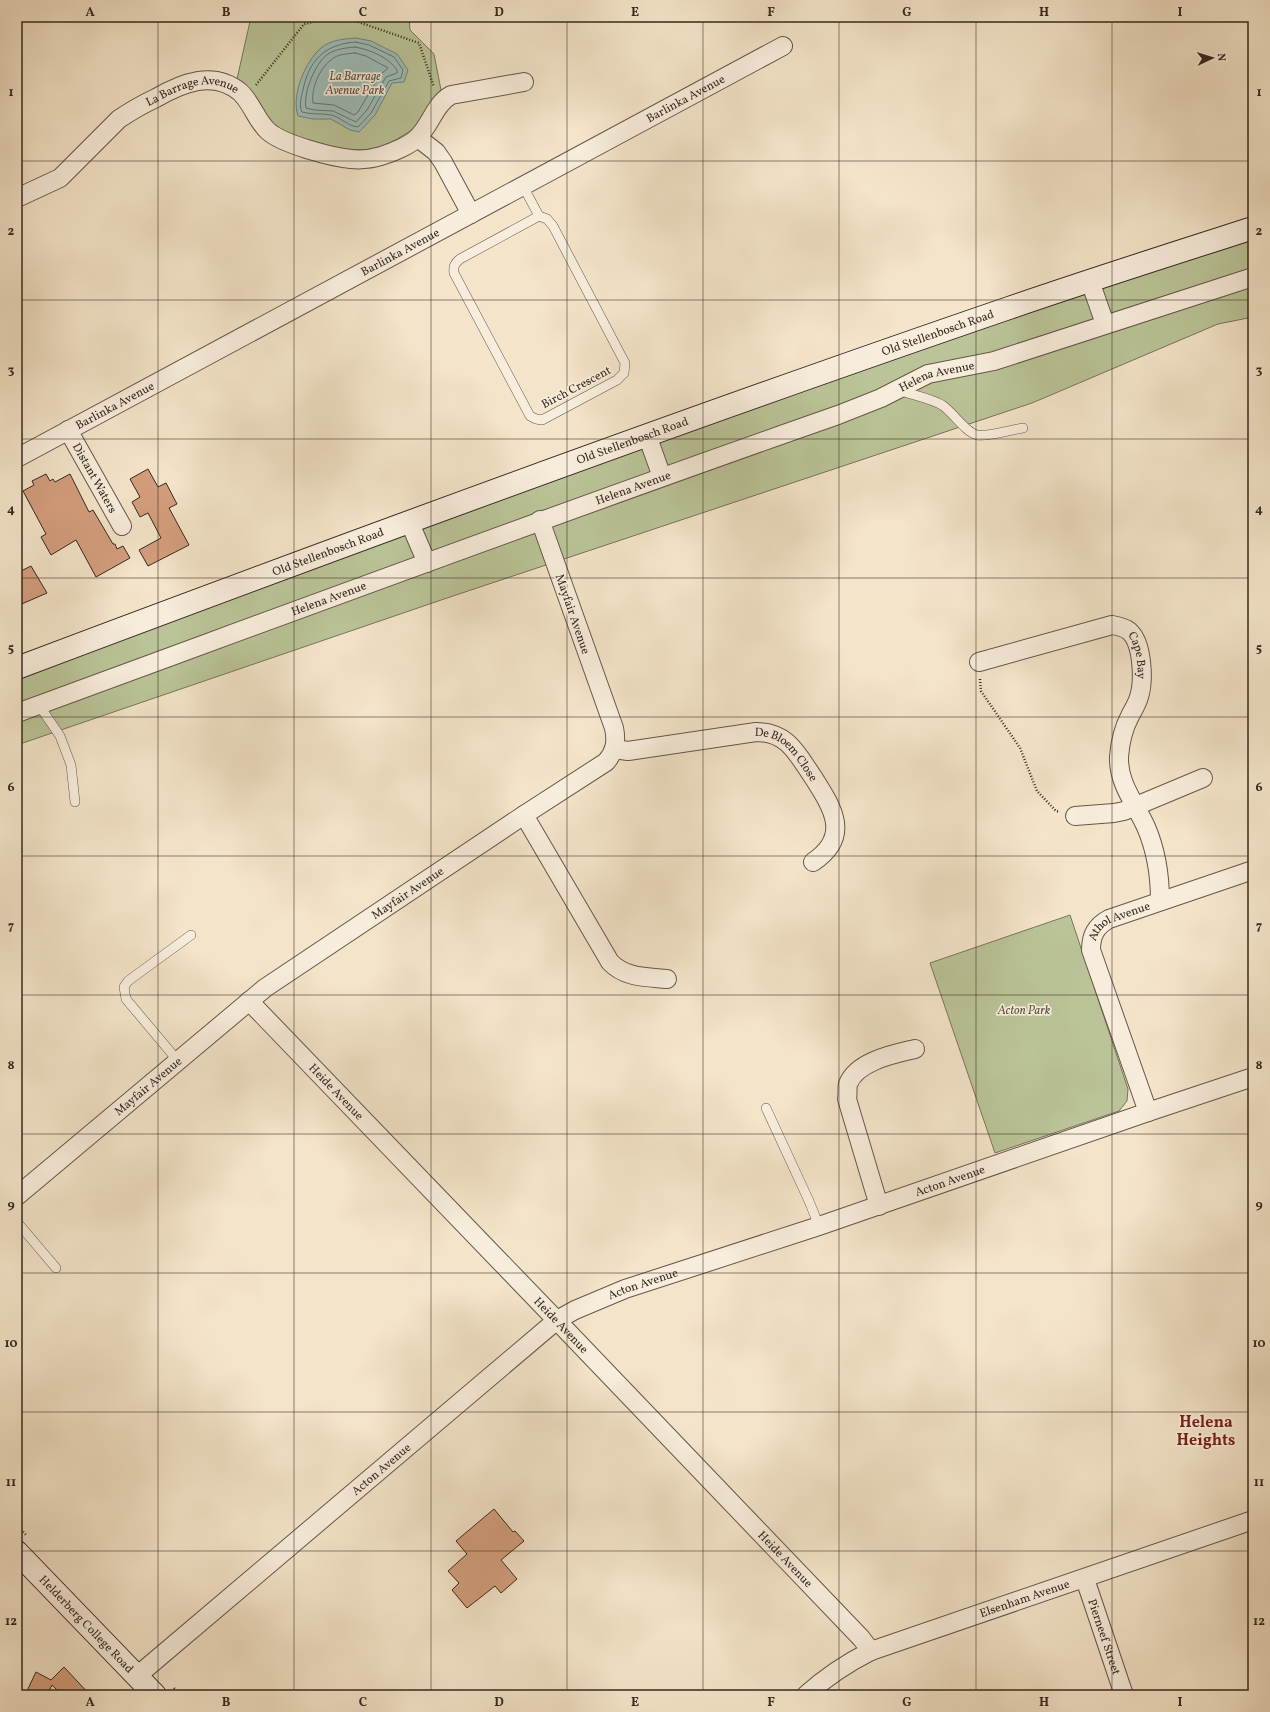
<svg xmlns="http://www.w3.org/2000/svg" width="1270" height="1712" viewBox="0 0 1270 1712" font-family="Vollkorn,serif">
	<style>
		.green { fill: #bac498; stroke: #77765c }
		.water { fill: #9cbeba; stroke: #72827c }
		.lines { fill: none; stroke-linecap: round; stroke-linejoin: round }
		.shore { stroke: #68736d; stroke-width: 1 }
		.building { fill: #d49e7d; stroke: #342820 }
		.lane-casing { stroke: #64574a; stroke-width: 10 }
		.street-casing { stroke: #64574a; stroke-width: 20 }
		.secondary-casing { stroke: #342820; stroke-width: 24 }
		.path { stroke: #342820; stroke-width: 2.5; stroke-dasharray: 1 2; stroke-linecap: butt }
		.lane { stroke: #f8eddc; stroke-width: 9 }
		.street { stroke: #f8eddc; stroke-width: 18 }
		.secondary { stroke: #f8eddc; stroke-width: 22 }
		.grid { fill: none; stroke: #342820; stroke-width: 1; stroke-opacity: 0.55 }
		.labels { text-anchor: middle; stroke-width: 3.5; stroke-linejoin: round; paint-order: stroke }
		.park-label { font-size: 12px; font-style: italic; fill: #564f3e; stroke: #f8eddc }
		.street-label { font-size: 12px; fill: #342820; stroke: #f8eddc }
		.district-label { font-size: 16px; font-weight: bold; fill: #7a1f14; stroke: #f8eddc }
		.neatline { fill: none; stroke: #342820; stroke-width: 1.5 }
		.grid-label { font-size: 13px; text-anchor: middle; font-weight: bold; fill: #342820 }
	</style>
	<rect width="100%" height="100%" fill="#f4e4c9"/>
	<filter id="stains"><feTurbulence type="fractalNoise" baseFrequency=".005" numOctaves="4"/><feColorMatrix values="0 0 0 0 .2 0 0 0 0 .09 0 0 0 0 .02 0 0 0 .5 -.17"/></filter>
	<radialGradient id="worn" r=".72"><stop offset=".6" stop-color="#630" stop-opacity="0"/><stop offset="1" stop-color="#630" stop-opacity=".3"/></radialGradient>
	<g class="green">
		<polygon points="251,17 409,17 410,30 434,54 441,90 415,128 386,146 365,150 339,149 285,134 271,126 237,79"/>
		<path d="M1253,237V317L1218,324L1032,403L450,597L17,745V676C428,526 838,374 1253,237Z"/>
		<polygon points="1070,915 1128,1089 1127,1101 1119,1111 995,1153 930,963"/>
	</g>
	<path class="water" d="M356,38L371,41L397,54L408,70L404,82L392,83L375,115L359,132L350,130L331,119H313L298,116C291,95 305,62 321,48C330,40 344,39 356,38Z"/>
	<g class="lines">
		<g class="shore">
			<path d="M356,42L369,45L394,57L403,70L401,78L389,81L371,113L358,127C347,126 341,117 331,115C321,113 312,115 302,112C299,106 301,97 303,90C309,60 325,44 356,42Z"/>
			<path d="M355,47C371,50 388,57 397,70V73L386,77L367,110L356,122L333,111L314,110L306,108C303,93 315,63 328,54C336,49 345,48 355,47Z"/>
			<path d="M355,53L366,56L388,68L380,75L358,112L354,115L334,105L313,103C311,89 319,69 331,60C337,54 347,54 355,53Z"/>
		</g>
	</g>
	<g class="building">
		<polygon points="148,469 158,487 166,483 177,504 169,508 189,545 148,566 139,550 161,538 148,513 140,517 132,502 140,497 130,479"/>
		<polygon points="46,474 50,481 53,479 55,482 70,474 89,512 93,510 113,544 115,544 117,549 123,546 130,558 96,577 76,540 51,555 41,537 46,534 23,491 34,485 32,481"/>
		<polygon points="31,566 47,593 17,606 17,573"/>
		<polygon points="494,1509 513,1532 515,1531 524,1541 501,1560 517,1579 501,1593 495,1586 467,1608 452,1590 459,1583 448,1571 467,1554 456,1541"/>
		<polygon points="64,1667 90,1695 62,1695 52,1685 47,1695 25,1695 36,1672 51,1680"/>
	</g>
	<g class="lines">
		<g class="lane-casing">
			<g id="lane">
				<polyline points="523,186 539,216"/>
				<path d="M539,216L547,219L553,226L625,363L624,373L617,380L542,420L536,419L530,416L454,273C453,266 455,263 460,259Z"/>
				<path d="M899,390C912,395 930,398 942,405C953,412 965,432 977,435C989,437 1010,430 1023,428"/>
				<polyline points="39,705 60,736 71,765 75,802"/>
				<polyline points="178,1061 126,999 124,987 128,981 191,935"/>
				<polyline points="766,1108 809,1201 819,1226"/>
				<polyline points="17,1222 56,1268"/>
			</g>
		</g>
		<g class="street-casing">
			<g id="street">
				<polyline points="418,138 436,152 443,162 471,214"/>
				<path id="s1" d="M17,198L60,178L119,119C131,111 143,104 156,98C182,83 213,70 240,92C252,103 256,120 268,131C282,144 331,157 351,159C360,160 371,159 381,156C391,153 411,145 418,137C431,124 435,104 451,95L524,82"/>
				<polyline points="1090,281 1105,324"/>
				<path id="s2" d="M68,430L122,526"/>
				<polyline points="647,435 662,477"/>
				<path id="s3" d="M17,458L783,46"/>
				<polyline points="409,521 427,563"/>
				<path id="s4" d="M979,662L1112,625C1118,626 1124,627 1129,631C1143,643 1144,681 1139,697C1137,704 1133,710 1130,716C1123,729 1120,743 1119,757C1118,784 1136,804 1146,827C1156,850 1160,876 1160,901"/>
				<path id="s5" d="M17,713C290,613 563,511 838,415L881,398L928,374L994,361L1253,277"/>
				<path id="s6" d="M614,749L628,751L756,732C788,732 797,754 813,777C832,807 852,836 813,862"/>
				<path d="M524,815L610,962C625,978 647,977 667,979"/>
				<polyline points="1075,816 1114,813 1124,811 1203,778"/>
				<path id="s7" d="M249,1001L566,1330L861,1638L871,1651"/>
				<path id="s8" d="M1148,1112L1091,950C1091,935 1096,926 1109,919L1253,870"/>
				<path id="s9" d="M17,1196L265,988L524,815L606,762C615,752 617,742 614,728L540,520"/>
				<path d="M879,1206L847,1099C848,1095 847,1088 848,1084C857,1061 894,1054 915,1049"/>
				<path id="s10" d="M1085,1579L1124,1695"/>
				<path id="s11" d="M137,1676L557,1320L575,1310L625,1289L819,1226L1148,1112L1253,1077"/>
				<path id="s12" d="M806,1695C826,1677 847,1663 871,1651L1253,1520"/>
			</g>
		</g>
		<g class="secondary-casing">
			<g id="secondary">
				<path id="s13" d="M17,668C346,544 676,422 1009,308C1090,280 1172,254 1253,228"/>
				<path id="s14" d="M17,1552L155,1695"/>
			</g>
		</g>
		<g class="path">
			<polyline points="344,17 419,43 434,87"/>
			<polyline points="256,85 304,24 333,17"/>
			<polyline points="980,679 981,691 1020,748 1037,791 1056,811 1060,812"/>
			<polyline points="17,1525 26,1535"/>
			<polyline points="174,1688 180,1695"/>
		</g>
		<use href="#lane" class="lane"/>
		<use href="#street" class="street"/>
		<use href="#secondary" class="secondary"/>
	</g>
	<path class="grid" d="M158,17V1695M294,17V1695M431,17V1695M567,17V1695M703,17V1695M839,17V1695M976,17V1695M1112,17V1695M17,161H1253M17,300H1253M17,439H1253M17,578H1253M17,717H1253M17,856H1253M17,995H1253M17,1134H1253M17,1273H1253M17,1412H1253M17,1551H1253"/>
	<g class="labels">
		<g class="park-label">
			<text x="355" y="80">La Barrage<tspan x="355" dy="14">Avenue Park</tspan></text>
			<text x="1024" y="1014">Acton Park</text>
		</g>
		<g class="street-label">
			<text dy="4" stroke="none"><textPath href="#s3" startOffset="759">Barlinka Avenue</textPath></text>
			<text dy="4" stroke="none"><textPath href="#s1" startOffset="212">La Barrage Avenue</textPath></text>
			<text dy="4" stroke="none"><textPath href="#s3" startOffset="435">Barlinka Avenue</textPath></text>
			<text dy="4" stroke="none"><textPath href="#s13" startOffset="980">Old Stellenbosch Road</textPath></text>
			<text dy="4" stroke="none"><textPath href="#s5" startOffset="980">Helena Avenue</textPath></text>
			<text transform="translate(576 387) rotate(-28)" y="4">Birch Crescent</text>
			<text dy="4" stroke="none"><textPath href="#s3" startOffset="111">Barlinka Avenue</textPath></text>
			<text dy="4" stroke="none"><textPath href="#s13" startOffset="656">Old Stellenbosch Road</textPath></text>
			<text dy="4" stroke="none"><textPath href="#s2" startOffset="55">Distant Waters</textPath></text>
			<text dy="4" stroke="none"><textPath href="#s5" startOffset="656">Helena Avenue</textPath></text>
			<text dy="4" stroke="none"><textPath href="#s13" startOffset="332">Old Stellenbosch Road</textPath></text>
			<text dy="4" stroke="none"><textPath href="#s5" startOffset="332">Helena Avenue</textPath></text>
			<text transform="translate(573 614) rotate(71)" y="4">Mayfair Avenue</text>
			<text dy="4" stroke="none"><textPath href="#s4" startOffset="183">Cape Bay</textPath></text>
			<text dy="4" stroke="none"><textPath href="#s6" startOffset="183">De Bloem Close</textPath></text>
			<text dy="4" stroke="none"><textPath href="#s9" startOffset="495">Mayfair Avenue</textPath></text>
			<text dy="4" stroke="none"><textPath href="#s8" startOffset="217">Athol Avenue</textPath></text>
			<text dy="4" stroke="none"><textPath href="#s9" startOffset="171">Mayfair Avenue</textPath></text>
			<text dy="4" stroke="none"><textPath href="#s7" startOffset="126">Heide Avenue</textPath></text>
			<text dy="4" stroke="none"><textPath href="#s11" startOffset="968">Acton Avenue</textPath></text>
			<text dy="4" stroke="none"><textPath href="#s11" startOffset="644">Acton Avenue</textPath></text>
			<text dy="4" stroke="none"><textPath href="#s7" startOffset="450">Heide Avenue</textPath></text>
			<text dy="4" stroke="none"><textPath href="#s11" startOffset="320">Acton Avenue</textPath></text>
			<text dy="4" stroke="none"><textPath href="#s7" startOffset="774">Heide Avenue</textPath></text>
			<text dy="4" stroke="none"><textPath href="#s12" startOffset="241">Elsenham Avenue</textPath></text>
			<text dy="4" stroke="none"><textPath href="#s14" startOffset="100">Helderberg College Road</textPath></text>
			<text dy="4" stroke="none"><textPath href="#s10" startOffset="61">Pierneef Street</textPath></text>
		</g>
		<g class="district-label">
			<text x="1206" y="1427">Helena<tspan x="1206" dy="18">Heights</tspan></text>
		</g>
	</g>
	<rect width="1270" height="1712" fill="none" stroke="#f4e4c9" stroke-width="44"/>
	<g transform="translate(1212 58) rotate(86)" stroke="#f8eddc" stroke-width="3" paint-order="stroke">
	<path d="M0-3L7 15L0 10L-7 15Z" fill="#342820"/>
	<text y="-6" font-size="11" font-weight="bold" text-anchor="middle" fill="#342820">N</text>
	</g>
	<rect x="22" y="22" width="1226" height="1668" class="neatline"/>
	<g class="grid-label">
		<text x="90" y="16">A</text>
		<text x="226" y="16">B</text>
		<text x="363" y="16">C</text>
		<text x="499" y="16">D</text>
		<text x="635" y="16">E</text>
		<text x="771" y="16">F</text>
		<text x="907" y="16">G</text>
		<text x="1044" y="16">H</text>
		<text x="1180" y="16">I</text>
		<text x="11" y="96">1</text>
		<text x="1259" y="96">1</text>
		<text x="11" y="235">2</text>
		<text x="1259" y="235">2</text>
		<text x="11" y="374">3</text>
		<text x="1259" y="374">3</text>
		<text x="11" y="513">4</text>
		<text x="1259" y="513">4</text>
		<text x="11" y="652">5</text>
		<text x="1259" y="652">5</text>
		<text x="11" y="791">6</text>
		<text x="1259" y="791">6</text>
		<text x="11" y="930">7</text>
		<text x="1259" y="930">7</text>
		<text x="11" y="1069">8</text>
		<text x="1259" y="1069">8</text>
		<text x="11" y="1208">9</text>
		<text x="1259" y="1208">9</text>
		<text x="11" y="1347">10</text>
		<text x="1259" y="1347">10</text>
		<text x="11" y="1486">11</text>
		<text x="1259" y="1486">11</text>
		<text x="11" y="1625">12</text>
		<text x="1259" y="1625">12</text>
		<text x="90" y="1706">A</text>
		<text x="226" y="1706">B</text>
		<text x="363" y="1706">C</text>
		<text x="499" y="1706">D</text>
		<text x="635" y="1706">E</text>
		<text x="771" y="1706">F</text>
		<text x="907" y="1706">G</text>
		<text x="1044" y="1706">H</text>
		<text x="1180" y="1706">I</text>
	</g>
	<rect width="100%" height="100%" filter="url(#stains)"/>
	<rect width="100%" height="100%" fill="url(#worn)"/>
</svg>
